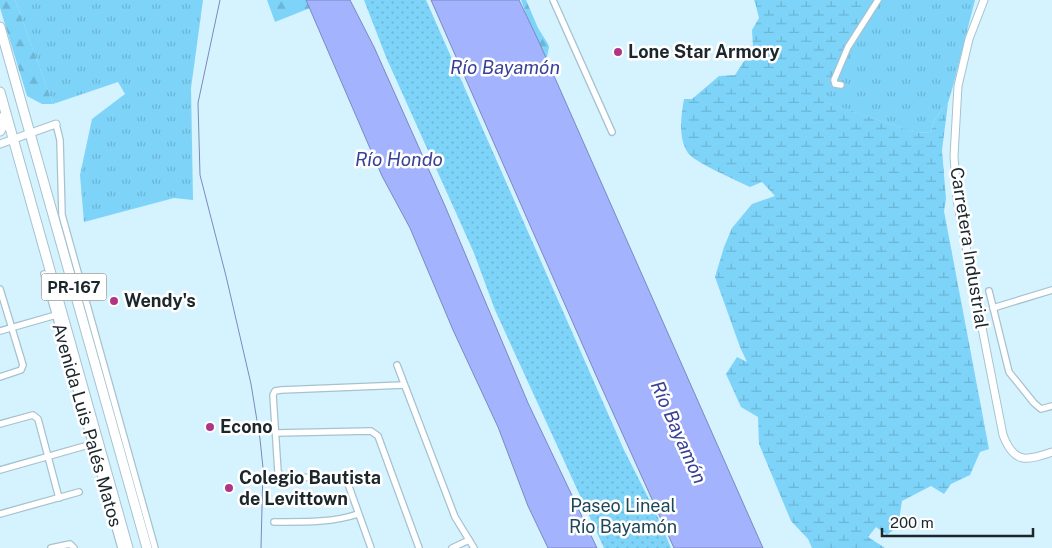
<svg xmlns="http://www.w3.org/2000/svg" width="1052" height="548" viewBox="0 0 1052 548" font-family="'Public Sans',sans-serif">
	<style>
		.grass { fill: url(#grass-tufts) }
		.forest { fill: url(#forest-firs) }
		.wetland { fill: url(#wetland-marsh) }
		.park { fill: url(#park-dots) }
		.water { fill: #a4b3fe; stroke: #7b89bf }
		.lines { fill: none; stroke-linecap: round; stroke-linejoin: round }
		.stream { stroke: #7b89bf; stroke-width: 1 }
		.minor-casing { stroke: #a6c2cf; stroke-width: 8 }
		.tertiary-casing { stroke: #a6c2cf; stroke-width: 9 }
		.primary-casing { stroke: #a6c2cf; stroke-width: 11 }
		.minor { stroke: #fff; stroke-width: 5.5 }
		.tertiary { stroke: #fff; stroke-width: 7 }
		.primary { stroke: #fff; stroke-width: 9 }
		.poi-dot { fill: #b23585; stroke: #fff; stroke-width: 2 }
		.labels { text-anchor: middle; stroke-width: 5; stroke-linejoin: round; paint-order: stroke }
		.shield { fill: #fff; stroke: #60686b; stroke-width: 1 }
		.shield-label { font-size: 16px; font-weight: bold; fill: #1c272c }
		.poi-label { font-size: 18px; font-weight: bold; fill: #1c272c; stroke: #fff; text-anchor: start }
		.street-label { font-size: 18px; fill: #1c272c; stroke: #fff }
		.park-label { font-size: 18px; fill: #1d4859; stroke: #fff }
		.water-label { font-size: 19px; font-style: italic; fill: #3a4297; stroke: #fff }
	</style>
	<defs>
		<pattern id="grass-tufts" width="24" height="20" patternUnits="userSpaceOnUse" patternTransform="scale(1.25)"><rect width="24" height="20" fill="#7dd3f8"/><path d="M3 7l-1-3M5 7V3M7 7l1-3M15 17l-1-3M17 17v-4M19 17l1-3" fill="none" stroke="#6bb5d5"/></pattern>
		<pattern id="forest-firs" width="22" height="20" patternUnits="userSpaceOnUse" patternTransform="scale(1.25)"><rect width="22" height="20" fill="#7dd3f8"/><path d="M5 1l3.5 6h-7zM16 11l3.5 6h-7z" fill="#6bb5d5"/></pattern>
		<pattern id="wetland-marsh" width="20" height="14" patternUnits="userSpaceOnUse" patternTransform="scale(1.25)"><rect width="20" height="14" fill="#7dd3f8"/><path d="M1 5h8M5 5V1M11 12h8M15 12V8" fill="none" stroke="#6bb5d5"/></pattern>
		<pattern id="park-dots" width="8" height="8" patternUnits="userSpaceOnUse" patternTransform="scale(1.25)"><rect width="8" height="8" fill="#7dd3f8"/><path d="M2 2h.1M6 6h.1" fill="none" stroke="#6bb5d5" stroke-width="1.8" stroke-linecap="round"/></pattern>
	</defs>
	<rect width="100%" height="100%" fill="#d5f2ff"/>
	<g class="grass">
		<polygon points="15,0 203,0 191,88 193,200 174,198 84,222 80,175 92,119 125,94 118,82 53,104"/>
		<path d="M878,0H975L953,86L948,103L934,120L931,133L914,132L824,102C831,70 859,27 878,0Z"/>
	</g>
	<g class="forest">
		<polygon points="0,0 15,0 53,104 42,104 27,96 0,8"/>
		<polygon points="267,0 306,0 310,8 275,22"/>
		<polygon points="521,0 526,0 538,28 548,44 549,47 547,57 544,57 536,43"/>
	</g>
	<path class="wetland" d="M754,0H878C859,27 831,70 825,102L914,132L931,133L934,120L948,103L942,150L946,199L944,211L989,449L980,452L970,475L951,484L944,494L931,486L902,501L898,526L887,535L876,527L868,537L885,548H812L808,539L791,521L759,444L758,417L741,407L726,374L737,357L747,362L740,347L715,277L724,247L732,228L752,204L775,196L762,182L750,187C738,181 694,162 688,153C678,138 681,116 684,99H692L719,76L735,75L753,47L752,30L759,18L755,2Z"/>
	<polygon class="park" points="364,0 426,0 624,450 656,513 671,548 604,548 495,310 474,253 386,57"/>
	<g class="water">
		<polygon points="306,0 350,0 374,47 445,206 528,403 597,548 548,548 528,506 498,427 453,330 410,228 382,176"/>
		<polygon points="431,0 519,0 539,42 763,548 674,548 595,373"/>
	</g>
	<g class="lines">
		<polyline class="stream" points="220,0 198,103 200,175 226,276 251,384 260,439 263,468 261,548"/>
		<g class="minor-casing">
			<g id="minor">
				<polyline points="553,0 612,132"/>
				<polyline points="841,85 835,84 834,80 848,47 878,0"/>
				<polyline points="56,124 60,140 62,215 155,548"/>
				<polyline points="44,274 121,548"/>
				<polyline points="0,289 23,365 21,370 0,377"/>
				<polyline points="989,291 1009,372 1034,403 1041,409 1052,406"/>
				<polyline points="993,308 1052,290"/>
				<polyline points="0,331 56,315"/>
				<polyline points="397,365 455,517 474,548"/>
				<polyline points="0,424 33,415 38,419 59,498"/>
				<polyline points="276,433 371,431 378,436 419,548"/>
				<polyline points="0,470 92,444"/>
				<polyline points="0,514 79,492"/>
				<path d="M274,522C302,522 331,523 358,514"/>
				<polyline points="51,548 70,544 74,548"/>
				<polyline points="371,548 347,481 343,478 287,477 282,476 278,472 273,395 275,391 281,390 404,385"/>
				<polyline points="452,548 469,540"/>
			</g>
		</g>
		<g class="tertiary-casing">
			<g id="tertiary">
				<path d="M984,0L969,39L958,86L954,156L957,200L1003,435C1014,464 1026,461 1052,452"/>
				<polyline points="0,144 56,124"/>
			</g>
		</g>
		<g class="primary-casing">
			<g id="primary">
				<polyline points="0,27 147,548"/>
				<polyline points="0,92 128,548"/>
				<polyline points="0,131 3,125 4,116"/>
			</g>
		</g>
		<use href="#minor" class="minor"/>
		<use href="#tertiary" class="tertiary"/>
		<use href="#primary" class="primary"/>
	</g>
	<g class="poi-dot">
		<circle cx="618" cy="52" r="5"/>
		<circle cx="114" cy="301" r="5"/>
		<circle cx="210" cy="427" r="5"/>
		<circle cx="229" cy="488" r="5"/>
	</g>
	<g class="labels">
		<rect class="shield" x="41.5" y="273.5" width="65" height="27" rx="4"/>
		<g class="shield-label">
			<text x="74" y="293">PR-167</text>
		</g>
		<g class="poi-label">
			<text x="628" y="58">Lone Star Armory</text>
			<text x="124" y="307">Wendy's</text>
			<text x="220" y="433">Econo</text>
			<text x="239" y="484">Colegio Bautista<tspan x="239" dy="21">de Levittown</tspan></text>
		</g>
		<g class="street-label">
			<text transform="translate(969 248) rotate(81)" y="6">Carretera Industrial</text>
			<text transform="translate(87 425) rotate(74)" y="6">Avenida Luis Palés Matos</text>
		</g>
		<g class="park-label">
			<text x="623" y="512">Paseo Lineal<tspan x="623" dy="21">Río Bayamón</tspan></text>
		</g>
		<g class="water-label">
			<text x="505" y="74">Río Bayamón</text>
			<text x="399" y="166">Río Hondo</text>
			<text transform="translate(679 432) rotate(66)" y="7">Río Bayamón</text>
		</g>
	</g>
	<path d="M882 528v8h151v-8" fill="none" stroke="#1c272c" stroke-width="2.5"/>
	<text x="890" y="528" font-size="15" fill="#1c272c" stroke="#ffffff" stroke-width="4" paint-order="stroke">200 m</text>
</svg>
